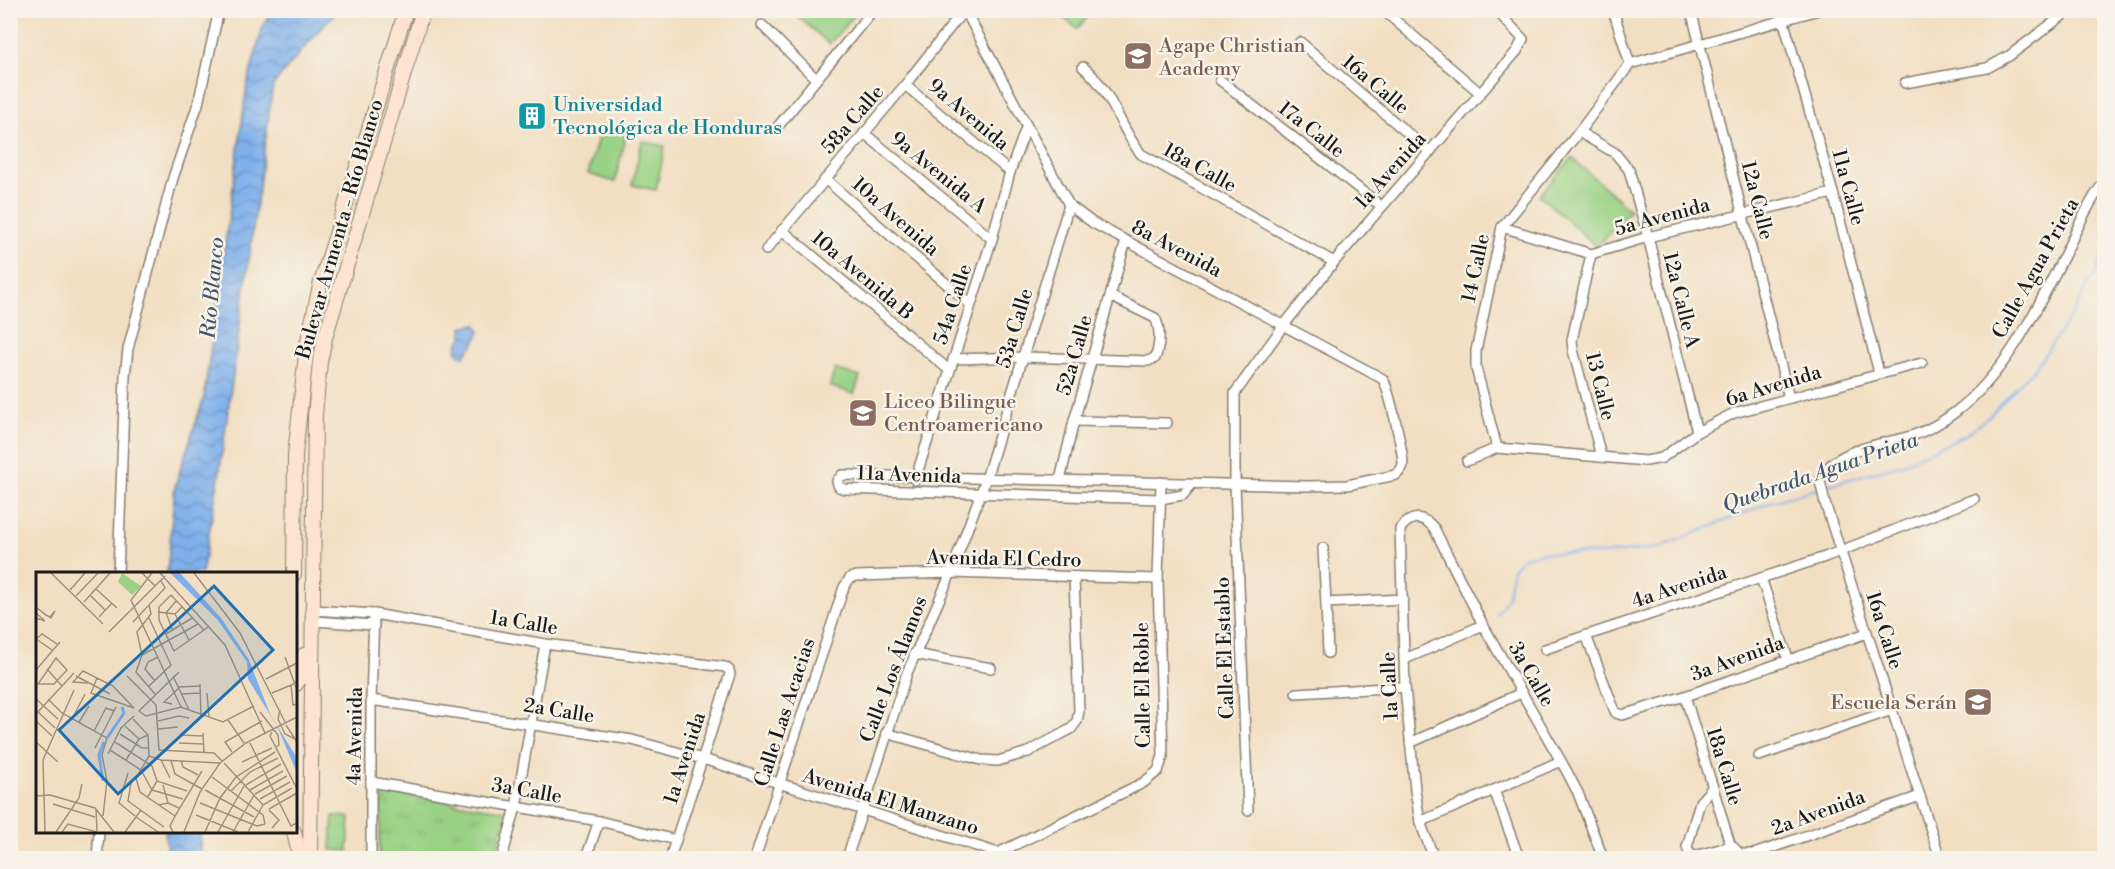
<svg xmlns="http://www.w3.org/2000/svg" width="2115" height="869" viewBox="0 0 2115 869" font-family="'Libre Bodoni',serif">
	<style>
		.green { fill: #9ad285; stroke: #5b7750; stroke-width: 1.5 }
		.park { fill: url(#park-tufts); stroke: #5b7750; stroke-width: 1.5 }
		.water { fill: url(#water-waves); stroke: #4e6684; stroke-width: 1.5 }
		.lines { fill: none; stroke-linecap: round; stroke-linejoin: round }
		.stream { stroke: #7fb0eb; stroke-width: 2 }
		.minor-casing { stroke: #877e70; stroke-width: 12 }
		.secondary-casing { stroke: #877e70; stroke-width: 16 }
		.minor { stroke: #fff; stroke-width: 9 }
		.secondary { stroke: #fde4d0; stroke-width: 14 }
		.labels { text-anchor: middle; stroke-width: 5; stroke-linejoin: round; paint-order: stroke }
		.education-label { font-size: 20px; fill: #785e54; stroke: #f7f3e8; text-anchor: start }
		.street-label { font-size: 20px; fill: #1c1c1c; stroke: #f7f3e8 }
		.culture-label { font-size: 20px; fill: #0d838f; stroke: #f7f3e8; text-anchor: start }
		.water-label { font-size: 21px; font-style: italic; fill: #44576f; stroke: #f7f3e8 }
		.inset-river { fill: none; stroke: #7fb0eb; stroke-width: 3 }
		.inset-road { fill: none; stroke: #9c9180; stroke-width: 1.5 }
		.view { fill: #1f6fb2; fill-opacity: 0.15; stroke: #1f6fb2; stroke-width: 3 }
		.inset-edge { fill: none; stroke: #1c1c1c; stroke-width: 3 }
	</style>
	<defs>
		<pattern id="park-tufts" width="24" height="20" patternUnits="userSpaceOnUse" patternTransform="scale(1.5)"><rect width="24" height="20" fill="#9ad285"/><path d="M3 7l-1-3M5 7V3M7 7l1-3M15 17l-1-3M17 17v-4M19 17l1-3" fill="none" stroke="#84b472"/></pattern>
		<pattern id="water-waves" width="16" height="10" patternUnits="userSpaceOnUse" patternTransform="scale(1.5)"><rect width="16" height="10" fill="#7fb0eb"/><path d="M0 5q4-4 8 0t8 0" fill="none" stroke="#678ebe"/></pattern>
	</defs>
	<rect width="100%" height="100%" fill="#f7f3e8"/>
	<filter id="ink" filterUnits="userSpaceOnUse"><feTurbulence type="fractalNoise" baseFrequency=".0167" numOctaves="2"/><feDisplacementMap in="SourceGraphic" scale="12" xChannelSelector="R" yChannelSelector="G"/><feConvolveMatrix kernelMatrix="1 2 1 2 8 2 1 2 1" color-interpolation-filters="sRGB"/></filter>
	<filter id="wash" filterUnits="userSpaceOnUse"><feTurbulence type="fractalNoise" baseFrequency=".008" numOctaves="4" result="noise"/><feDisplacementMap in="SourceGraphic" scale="24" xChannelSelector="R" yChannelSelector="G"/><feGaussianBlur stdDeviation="1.35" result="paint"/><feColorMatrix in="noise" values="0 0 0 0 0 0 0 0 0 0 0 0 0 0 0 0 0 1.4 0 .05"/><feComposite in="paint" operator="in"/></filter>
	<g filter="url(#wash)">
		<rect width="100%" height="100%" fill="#f2dfc3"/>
		<g class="green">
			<polygon points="792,11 858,11 829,44"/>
			<polygon points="1056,11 1093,11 1077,29"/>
			<polygon points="601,127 626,134 615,182 588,174"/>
			<polygon points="642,141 665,146 656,190 632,185"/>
			<polygon points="1572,158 1630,210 1597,247 1539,195"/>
			<polygon points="835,369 860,377 854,394 830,386"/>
			<polygon points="333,816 350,817 348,851 331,850"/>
		</g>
		<polygon class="park" points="382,792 508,811 495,858 379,858"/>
		<g class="water">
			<polygon points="271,11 339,11 325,23 273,85 219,476 202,573 167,573 175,486 204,397 247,85 262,29"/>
			<path d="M476,324L480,332L473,345L464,356C452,353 456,344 463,338L462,327Z"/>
			<polygon points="165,832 200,832 200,858 167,858"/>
		</g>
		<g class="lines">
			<g class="stream">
				<polyline points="1825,486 1902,464 1967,434 1990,415 2035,368 2072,315 2104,257"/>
				<polyline points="1497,614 1507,599 1513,569 1524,557 1542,553 1605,554 1658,548 1771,502 1820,488"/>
			</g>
		</g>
	</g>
	<g filter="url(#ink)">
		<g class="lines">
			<g class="minor-casing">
				<g id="minor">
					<path d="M965,10L1069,205L1093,223L1383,379C1390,393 1402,447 1403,463C1403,468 1400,471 1396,475L1347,485L1308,486L842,475L837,481L839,487L844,489L1160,499L1183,495L1192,484"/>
					<polyline points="1383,10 1480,93"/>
					<polyline points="1613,10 1630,64"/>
					<polyline points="1691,10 1789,398"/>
					<polyline points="1783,10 1783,19 1833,193 1879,373"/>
					<polyline points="762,25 816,79"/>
					<polyline points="1300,42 1430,152"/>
					<polyline points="1630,64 1818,10"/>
					<path d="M1083,67C1113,91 1118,126 1141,154L1334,262"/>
					<polyline points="1220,80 1381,206"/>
					<polyline points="1905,83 1987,68 2009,56 2070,10"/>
					<polyline points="905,85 1010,172"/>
					<polyline points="775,130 873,10"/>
					<polyline points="1579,132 1615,153 1629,170 1648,237 1697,432"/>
					<polyline points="864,133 992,239"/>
					<polyline points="825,179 970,304"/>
					<polyline points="1502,227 1591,254 1648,237 1833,193"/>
					<polyline points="782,230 949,370"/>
					<polyline points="766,250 905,85 964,10"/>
					<polyline points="1591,254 1572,340 1573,350 1601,456"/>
					<path d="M953,359L1024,357L1148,361L1155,358C1160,346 1161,329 1155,318L1110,296"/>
					<polyline points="1074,421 1167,423"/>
					<polyline points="1497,448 1476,368 1476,351 1502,227 1579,132 1630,64"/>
					<polyline points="1467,461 1497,448 1646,461 1662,458 1697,432 1734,413 1922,363"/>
					<polyline points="915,480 992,239 1010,172 1026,128"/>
					<polyline points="1060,480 1074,421 1126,241"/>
					<polyline points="1323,548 1326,603"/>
					<polyline points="118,574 125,376 128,349 173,178 198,104 219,10"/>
					<polyline points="1761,578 1788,659"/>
					<polyline points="313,610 374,614 545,644 725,667 729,670 730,674 670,858"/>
					<polyline points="314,621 374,625"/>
					<polyline points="1586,635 1614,709 1616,713 1622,715 1685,696 1867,633"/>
					<polyline points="1545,649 1825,557 1974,499"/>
					<polyline points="1328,653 1326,603 1403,599"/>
					<polyline points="914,654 991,668"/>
					<polyline points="1405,659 1483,625"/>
					<polyline points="1296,693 1405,687"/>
					<polyline points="1685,696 1730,844 1740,854 1754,854 1920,796"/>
					<polyline points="371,700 632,740 703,759 998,853"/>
					<polyline points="886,733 981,760 998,761 1028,752 1071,729 1077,721 1079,711 1074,578"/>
					<polyline points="1410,743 1521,693"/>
					<polyline points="1759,756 1892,710"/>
					<polyline points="371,782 599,821 676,840"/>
					<polyline points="1713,787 1700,802 1687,847 1689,853 1694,856 1731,846"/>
					<polyline points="1494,790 1519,858"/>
					<polyline points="1248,810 1235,484 1235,393 1284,325 1334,262 1517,51 1523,39 1496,10"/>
					<polyline points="1420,822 1561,761"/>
					<polyline points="97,858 99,832"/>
					<polyline points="371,858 371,700 374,614"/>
					<polyline points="502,858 516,807 545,644"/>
					<polyline points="586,858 599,821"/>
					<polyline points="755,858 844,587 850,578 857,576 951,573 1158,579"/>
					<polyline points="847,858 907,673 951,573 986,479 1069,205"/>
					<polyline points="993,858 998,853 1143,783 1158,771 1163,756 1158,579 1161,482"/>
					<path d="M1434,858L1420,822L1415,790L1405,687L1400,529C1411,515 1422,515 1434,528L1483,625L1566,770L1578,793L1603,858"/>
					<path d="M1940,858L1825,503L1820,481C1831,448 1884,445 1914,435C1928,430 1941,423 1954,413C2006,374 2036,311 2065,254C2077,229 2088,204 2104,182"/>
				</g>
			</g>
			<g class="secondary-casing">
				<g id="secondary">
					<polyline points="294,574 295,455 307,345 320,286 406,10"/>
					<polyline points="296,684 304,671 304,655"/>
					<polyline points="294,832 300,858"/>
					<polyline points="310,858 315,415 320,362 325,338 423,10"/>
				</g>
			</g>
			<use href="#minor" class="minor"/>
			<use href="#secondary" class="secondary"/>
		</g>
	</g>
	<defs>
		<g id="school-square" transform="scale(1.5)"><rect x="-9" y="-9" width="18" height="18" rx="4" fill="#8d6e63" stroke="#f7f3e8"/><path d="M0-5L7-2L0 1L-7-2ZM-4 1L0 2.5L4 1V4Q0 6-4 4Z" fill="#fff"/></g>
		<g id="building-square" transform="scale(1.5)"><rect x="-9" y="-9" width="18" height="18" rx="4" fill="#0f9aa8" stroke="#f7f3e8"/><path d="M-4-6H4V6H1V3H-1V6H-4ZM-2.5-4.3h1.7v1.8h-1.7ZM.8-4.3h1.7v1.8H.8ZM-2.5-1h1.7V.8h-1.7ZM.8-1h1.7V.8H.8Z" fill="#fff"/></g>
	</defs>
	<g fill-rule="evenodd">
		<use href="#school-square" x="1138" y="56"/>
		<use href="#building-square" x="532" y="116"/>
		<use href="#school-square" x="863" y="413"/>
		<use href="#school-square" x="1978" y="702"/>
	</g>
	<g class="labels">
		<g class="education-label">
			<text x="1159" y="52">Agape Christian<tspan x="1159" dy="23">Academy</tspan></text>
			<text x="884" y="408">Liceo Bilingue<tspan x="884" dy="23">Centroamericano</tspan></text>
			<text x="1957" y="709" text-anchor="end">Escuela Serán</text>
		</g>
		<g class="street-label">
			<text transform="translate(1376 84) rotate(40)" y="7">16a Calle</text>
			<text transform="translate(969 114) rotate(40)" y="7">9a Avenida</text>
			<text transform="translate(852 119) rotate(-49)" y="7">58a Calle</text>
			<text transform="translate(1312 129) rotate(38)" y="7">17a Calle</text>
			<text transform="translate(1200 167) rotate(29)" y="7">18a Calle</text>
			<text transform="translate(1390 170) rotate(-48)" y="7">1a Avenida</text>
			<text transform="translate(939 172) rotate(39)" y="7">9a Avenida A</text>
			<text transform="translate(1849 187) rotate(75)" y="7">11a Calle</text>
			<text transform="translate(1758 200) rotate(76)" y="7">12a Calle</text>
			<text transform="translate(896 216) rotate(41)" y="7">10a Avenida</text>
			<text transform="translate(1662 216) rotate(-15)" y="7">5a Avenida</text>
			<text transform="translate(339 229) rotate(-74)" y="7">Bulevar Armenta - Río Blanco</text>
			<text transform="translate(1177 248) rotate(28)" y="7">8a Avenida</text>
			<text transform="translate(1475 268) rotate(-78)" y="7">14 Calle</text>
			<text transform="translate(2035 268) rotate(-61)" y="7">Calle Agua Prieta</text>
			<text transform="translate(863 275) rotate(40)" y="7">10a Avenida B</text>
			<text transform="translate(1682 300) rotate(76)" y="7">12a Calle A</text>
			<text transform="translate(952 304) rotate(-72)" y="7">54a Calle</text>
			<text transform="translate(1014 328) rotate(-73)" y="7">53a Calle</text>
			<text transform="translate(1074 355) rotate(-74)" y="7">52a Calle</text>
			<text transform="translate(1773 385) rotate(-17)" y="7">6a Avenida</text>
			<text transform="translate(1601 386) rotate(76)" y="7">13 Calle</text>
			<text transform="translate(909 474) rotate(2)" y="7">11a Avenida</text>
			<text transform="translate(1004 558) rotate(1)" y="7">Avenida El Cedro</text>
			<text transform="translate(1679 586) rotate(-18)" y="7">4a Avenida</text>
			<text transform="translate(524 622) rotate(9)" y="7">1a Calle</text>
			<text transform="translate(1885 630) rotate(72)" y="7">16a Calle</text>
			<text transform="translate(1224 648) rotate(-92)" y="7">Calle El Establo</text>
			<text transform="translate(1737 658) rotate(-20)" y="7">3a Avenida</text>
			<text transform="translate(893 669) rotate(-69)" y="7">Calle Los Álamos</text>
			<text transform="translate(1532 674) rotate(60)" y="7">3a Calle</text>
			<text transform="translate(1142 685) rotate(-91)" y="7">Calle El Roble</text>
			<text transform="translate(1389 686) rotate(-93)" y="7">1a Calle</text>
			<text transform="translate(559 710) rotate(9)" y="7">2a Calle</text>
			<text transform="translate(784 712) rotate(-72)" y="7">Calle Las Acacias</text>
			<text transform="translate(354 736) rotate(-89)" y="7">4a Avenida</text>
			<text transform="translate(684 758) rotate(-72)" y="7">1a Avenida</text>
			<text transform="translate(1725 766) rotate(73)" y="7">18a Calle</text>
			<text transform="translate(527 790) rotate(10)" y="7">3a Calle</text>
			<text transform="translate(891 801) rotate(17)" y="7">Avenida El Manzano</text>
			<text transform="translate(1818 812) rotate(-20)" y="7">2a Avenida</text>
		</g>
		<g class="culture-label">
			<text x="553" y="111">Universidad<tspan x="553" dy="23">Tecnológica de Honduras</tspan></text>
		</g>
		<g class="water-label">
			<text transform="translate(212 288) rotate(-85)" y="7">Río Blanco</text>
			<text transform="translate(1820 472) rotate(-19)" y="7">Quebrada Agua Prieta</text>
		</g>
	</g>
	<g transform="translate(36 572)">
		<rect width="261" height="261" fill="#f2dfc3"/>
		<path d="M86,1L105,14L96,23L82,10Z" fill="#9ad285"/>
		<path d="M134,1H144L185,46L213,88L234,142L261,186V201L241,154L212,107L211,90L181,47Z" fill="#7fb0eb"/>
		<path class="inset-river" d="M71,166L88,141L86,135M67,209L63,183L68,170"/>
		<path class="inset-road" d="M15,1L67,52M106,1L119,14M116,1L95,28L145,135M124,1L189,73L229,161M158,1L204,61L249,150M60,17L81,36M34,18L49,1M54,23L69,38M40,24L62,1M48,30L74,1M113,32L115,42L101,60L106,83L100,100L119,122M0,35L10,43L14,45L15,46L19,39L14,45M122,40L139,42L146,35M0,41L9,49L0,46M139,42L153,68M63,45L76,31M113,46L135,93L113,114M97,50L129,16L125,9M168,58L135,23L123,35V48L138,79L168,58L172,55M137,59L130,41L140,29M73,60L129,4M130,62L156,46M0,67L6,62L21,72M0,67L16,78M106,83L162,52M249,85L261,118M20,86L31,98L18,112H2ZM11,97L26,114M0,98L24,70M143,100L103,139L110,144L145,135L187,150L218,134M40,104L74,122M91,104L120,133L123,178L178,181L186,189M137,104L153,138M61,106L55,121L98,136M230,107L261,91M119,109L109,97L112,90L122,85M52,111L37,110L47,99L77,114L98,136M164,112L165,146M255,113L257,133L261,132M142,115L164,114M171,121L173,145M236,121L260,111M145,122L164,121M0,127L22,147M12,127L26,141L71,166L66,183L71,209L67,244M136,132L128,130L143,116M244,138L242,147L249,162L259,167M1,139L19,156M224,140L242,163L243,173L239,176M0,142L38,101M36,147L49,122M97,147L112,163L113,184M192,148L208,171M0,149L16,164M122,149L143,144L153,146M43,150L53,134M250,153L261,170M89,154L103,167M122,157L142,155M58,159L70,136L78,139M236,160L234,164L261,217M167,161L168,181M84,162L106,176H113M144,163L167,164M0,170L22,190M79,170L116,194L121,209L151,219M143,171L167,172M214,171L255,254L261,251M59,176L80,135M74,178L105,198L116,218L147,227M196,180L189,170L226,149M72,182L85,156L98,144M113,184L100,206L104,220L139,244M113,184L125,188L184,191M90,188L103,167L112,163M125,188L134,206M135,189L139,202L166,217M145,189L147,195L162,203M206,190L236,176M188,191L227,233M92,201L83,231L99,244M176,205L227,243L229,252M95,211L92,229L128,255M127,213L132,231M210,213L245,192M169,218L218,245M214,218L247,199M195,219L214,200L242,186M219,222L251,204M0,224L14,223L59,236L78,260M111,226L121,209M224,227L254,210M164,231L221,254L229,252M17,232L59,245M123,233L132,231L143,236M60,237L61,259M233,237L261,221M233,238L243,248L236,256M160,243L202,260M100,245L122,260M9,260L7,188L38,118M20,260L43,226L46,212M26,260L32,252L61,260M89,260L105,238M137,260L134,254L139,244L166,199M148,260L164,220L184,191L210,171L261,145M169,260L184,226L200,205L239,180M182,260L208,214M197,260L218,223M212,260L227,233L256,216"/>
		<path class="view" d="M178,14L237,78L82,222L23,158Z"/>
		<rect width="261" height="261" class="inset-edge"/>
	</g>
	<rect width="2115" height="869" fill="none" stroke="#f7f3e8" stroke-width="36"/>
</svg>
